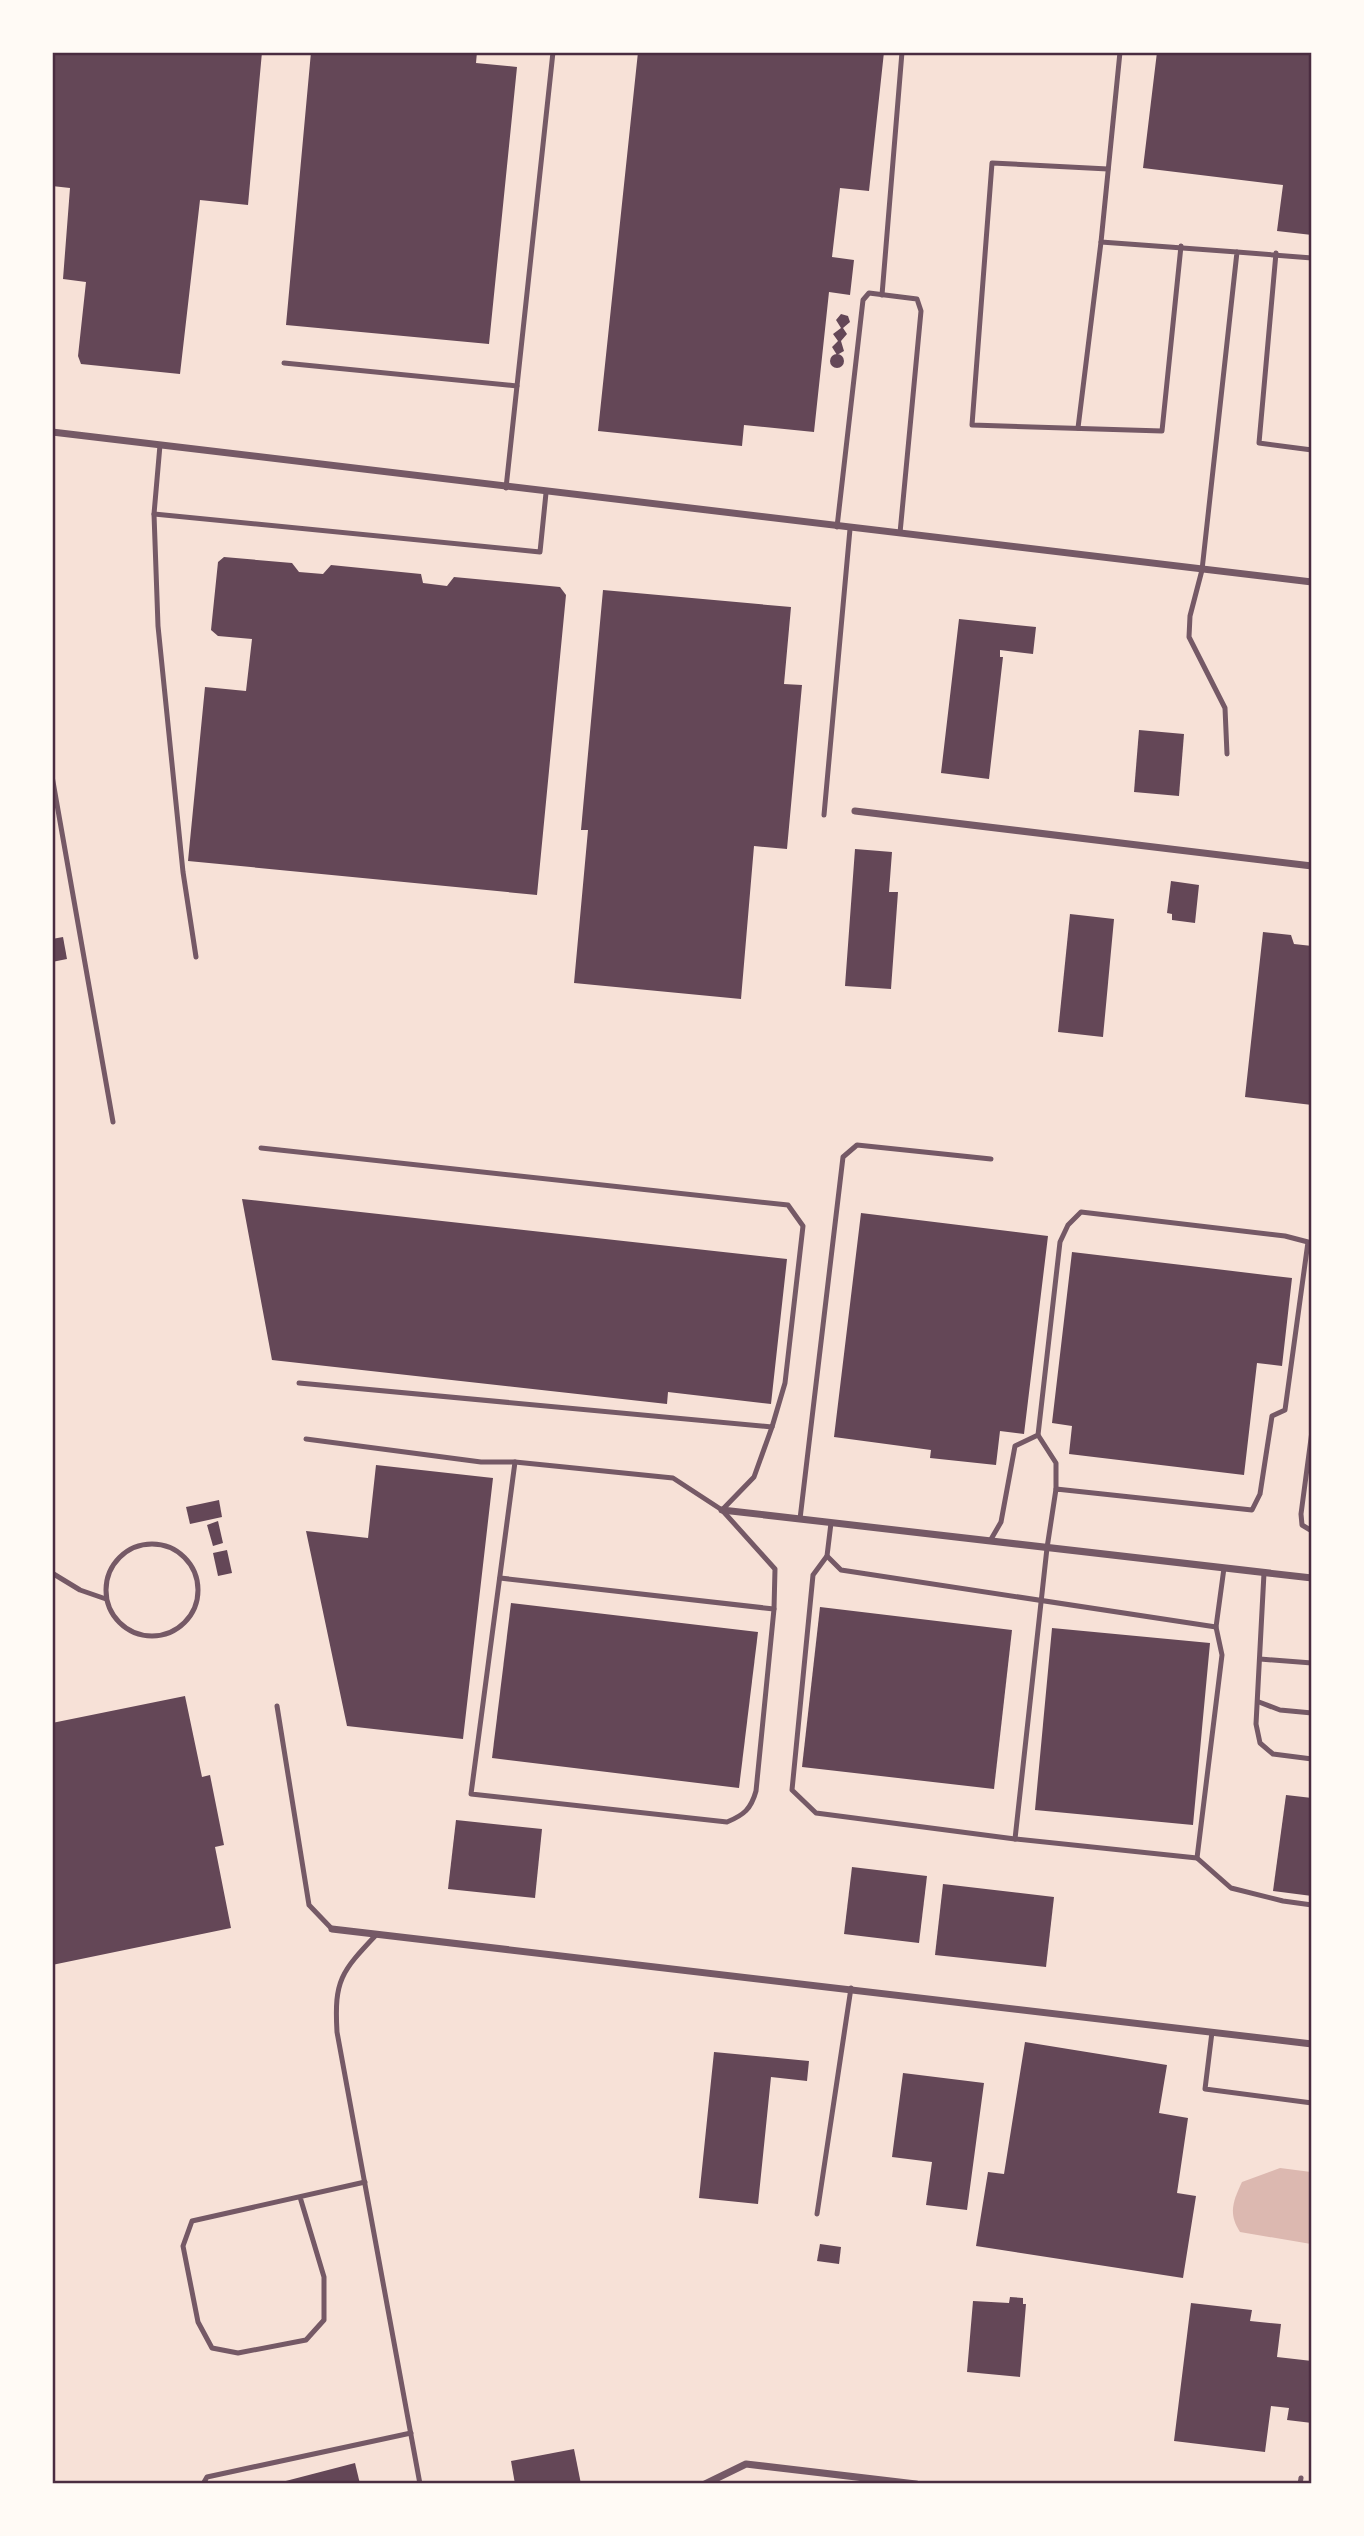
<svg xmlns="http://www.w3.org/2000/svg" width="1364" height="2536" viewBox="0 0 1364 2536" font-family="Cabin,sans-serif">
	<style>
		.water { fill: #dcb8b0 }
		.building { fill: #644757 }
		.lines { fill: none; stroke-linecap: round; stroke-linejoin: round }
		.service { stroke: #755966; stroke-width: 5 }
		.minor { stroke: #755966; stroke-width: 7 }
		.neatline { fill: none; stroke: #4a2c40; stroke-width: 2.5 }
	</style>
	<rect width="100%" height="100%" fill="#f7e1d7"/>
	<path class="water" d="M1280,2168L1311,2172V2244L1240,2232C1228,2214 1233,2201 1242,2182Z"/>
	<g class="building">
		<polygon points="52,52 262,52 248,205 200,200 180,374 81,364 78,356 86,282 63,279 70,188 52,186"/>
		<polygon points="311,52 477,52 476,63 517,67 489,344 286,325"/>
		<polygon points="638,52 884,52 869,191 840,188 832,257 854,260 850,295 829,292 814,432 744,425 742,446 598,431"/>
		<polygon points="1157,52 1312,52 1312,235 1277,231 1283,185 1143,168"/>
		<polygon points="841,314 848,316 850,322 843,328 847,334 841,341 844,351 837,355 832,347 838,341 833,334 841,328 836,320"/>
		<circle cx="837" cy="361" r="7"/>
		<polygon points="224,557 292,563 299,572 323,574 331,565 421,574 423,583 447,586 454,577 560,587 566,595 537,895 188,861 205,687 246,691 252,639 218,636 211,630 218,562"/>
		<polygon points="603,590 791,607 784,684 802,685 787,849 754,846 741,999 574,983 588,830 581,830"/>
		<polygon points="959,619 1036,627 1033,654 1000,650 1000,657 1003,657 989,779 941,773"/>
		<polygon points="1139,730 1184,734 1179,796 1134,792"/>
		<polygon points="855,849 892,852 889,892 898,892 891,989 845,986"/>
		<polygon points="1171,881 1199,885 1195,923 1172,920 1172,914 1167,913"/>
		<polygon points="1070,914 1114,919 1103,1037 1058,1032"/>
		<polygon points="1263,932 1291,935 1294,944 1312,946 1312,1105 1245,1097"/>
		<polygon points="63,937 67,959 52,962 52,939"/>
		<polygon points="242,1199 787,1259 771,1404 668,1392 667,1404 272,1360"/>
		<polygon points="861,1213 1048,1236 1024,1434 1000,1431 996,1465 930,1458 931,1450 834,1437"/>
		<polygon points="1072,1252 1292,1278 1282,1366 1257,1363 1244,1475 1069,1454 1072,1426 1052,1423"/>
		<polygon points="376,1465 493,1478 463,1739 347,1726 306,1531 368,1538"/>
		<polygon points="219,1500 222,1517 190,1524 186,1507"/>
		<polygon points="218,1521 223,1543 213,1546 207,1525"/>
		<polygon points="227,1550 232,1573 218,1576 213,1553"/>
		<polygon points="511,1603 758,1632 739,1788 492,1758"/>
		<polygon points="820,1607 1012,1630 994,1789 802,1767"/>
		<polygon points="1052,1628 1210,1643 1193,1825 1035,1810"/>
		<polygon points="185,1696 202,1777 210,1775 224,1845 215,1847 231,1928 52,1965 52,1723"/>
		<polygon points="1286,1795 1312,1798 1312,1896 1273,1891"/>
		<polygon points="456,1820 542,1829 535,1898 448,1889"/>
		<polygon points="852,1867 927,1876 919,1943 844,1934"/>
		<polygon points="943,1884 1054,1897 1046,1967 935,1955"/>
		<polygon points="1025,2042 1167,2065 1159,2113 1188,2118 1177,2193 1196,2196 1183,2278 976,2246 988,2172 1004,2174"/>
		<polygon points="714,2052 809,2061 807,2081 771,2077 758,2204 699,2198"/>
		<polygon points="903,2073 984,2083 967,2210 926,2205 932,2162 892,2157"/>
		<polygon points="820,2244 841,2247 839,2264 817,2261"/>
		<polygon points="1010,2297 1023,2298 1023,2304 1026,2304 1020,2377 967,2372 973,2301 1009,2303"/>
		<polygon points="1191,2303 1252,2310 1250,2321 1281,2324 1277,2357 1312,2361 1312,2423 1287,2420 1289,2408 1271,2406 1265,2452 1174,2441"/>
		<polygon points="574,2449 581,2484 515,2484 511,2461"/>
		<polygon points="355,2463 360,2484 278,2484 278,2483"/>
	</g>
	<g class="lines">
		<g class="service">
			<polyline points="1120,52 1101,242 1237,252 1202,570 1190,616 1189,637 1225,708 1227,754"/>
			<polyline points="1108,169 992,163 972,425 1162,431 1181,246"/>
			<polyline points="1237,252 1312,258"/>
			<polyline points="1276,253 1259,443 1312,450"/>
			<polyline points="882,295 902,52"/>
			<polyline points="284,363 517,386"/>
			<polyline points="1078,428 1101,242"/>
			<polyline points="160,445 154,514 540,552 546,493"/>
			<polyline points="506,488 553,52"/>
			<polyline points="154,514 158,626 183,872 196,957"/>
			<polyline points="837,527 863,300 869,293 917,299 921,311 900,533"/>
			<polyline points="52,776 113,1122"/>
			<polyline points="824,815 850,529"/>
			<polyline points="261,1148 788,1205 803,1226 785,1383 772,1427 299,1383"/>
			<polyline points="1312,1431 1301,1514 1302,1525 1312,1531"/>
			<polyline points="1038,1435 1056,1463 1056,1489"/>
			<polyline points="306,1439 481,1462 515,1462"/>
			<path d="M515,1462L673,1478L722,1510L775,1569L774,1609L756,1791C751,1809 744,1815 727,1822L471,1794Z"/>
			<polyline points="722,1510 754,1477 772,1427"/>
			<polyline points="800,1519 843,1157 857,1145 991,1159"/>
			<polyline points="831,1523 827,1556 813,1575 792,1790 816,1813 1015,1839 1197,1858 1222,1655 1216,1627 1224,1568"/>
			<polyline points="990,1541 1001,1522 1015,1446 1038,1435 1060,1242 1068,1225 1081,1212 1285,1236 1308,1242 1285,1410 1272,1416 1260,1494 1252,1510 1056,1489 1047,1548 1015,1839"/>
			<circle cx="152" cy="1590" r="46"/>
			<polyline points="827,1556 841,1570 1216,1627"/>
			<polyline points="52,1573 80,1590 106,1599"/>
			<polyline points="1264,1573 1256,1724 1260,1743 1273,1754 1312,1759"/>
			<polyline points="500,1578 774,1609"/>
			<polyline points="1260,1659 1312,1663"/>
			<polyline points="1259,1702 1280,1710 1312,1713"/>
			<polyline points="277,1706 309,1905 332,1929"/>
			<polyline points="1197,1858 1231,1888 1283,1901 1312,1905"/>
			<path d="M377,1934C341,1972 334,1980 337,2032L420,2484"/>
			<polyline points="1212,2032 1205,2089 1312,2103"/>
			<polyline points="300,2197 324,2277 324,2320 306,2340 238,2353 212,2348 198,2322 183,2246 192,2221 365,2182"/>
			<polyline points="817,2214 851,1988"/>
			<polyline points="203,2484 207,2477 411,2433"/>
			<polyline points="1300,2484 1301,2478"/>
		</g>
		<g class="minor">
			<polyline points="52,432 1312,582"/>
			<polyline points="855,811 1312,866"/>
			<polyline points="722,1510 1312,1578"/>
			<polyline points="332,1929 1312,2044"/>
			<polyline points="705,2484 746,2464 916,2484"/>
		</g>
	</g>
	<rect width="1364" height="2536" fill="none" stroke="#fffaf5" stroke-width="108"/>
	<rect x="54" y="54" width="1256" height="2428" class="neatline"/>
</svg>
